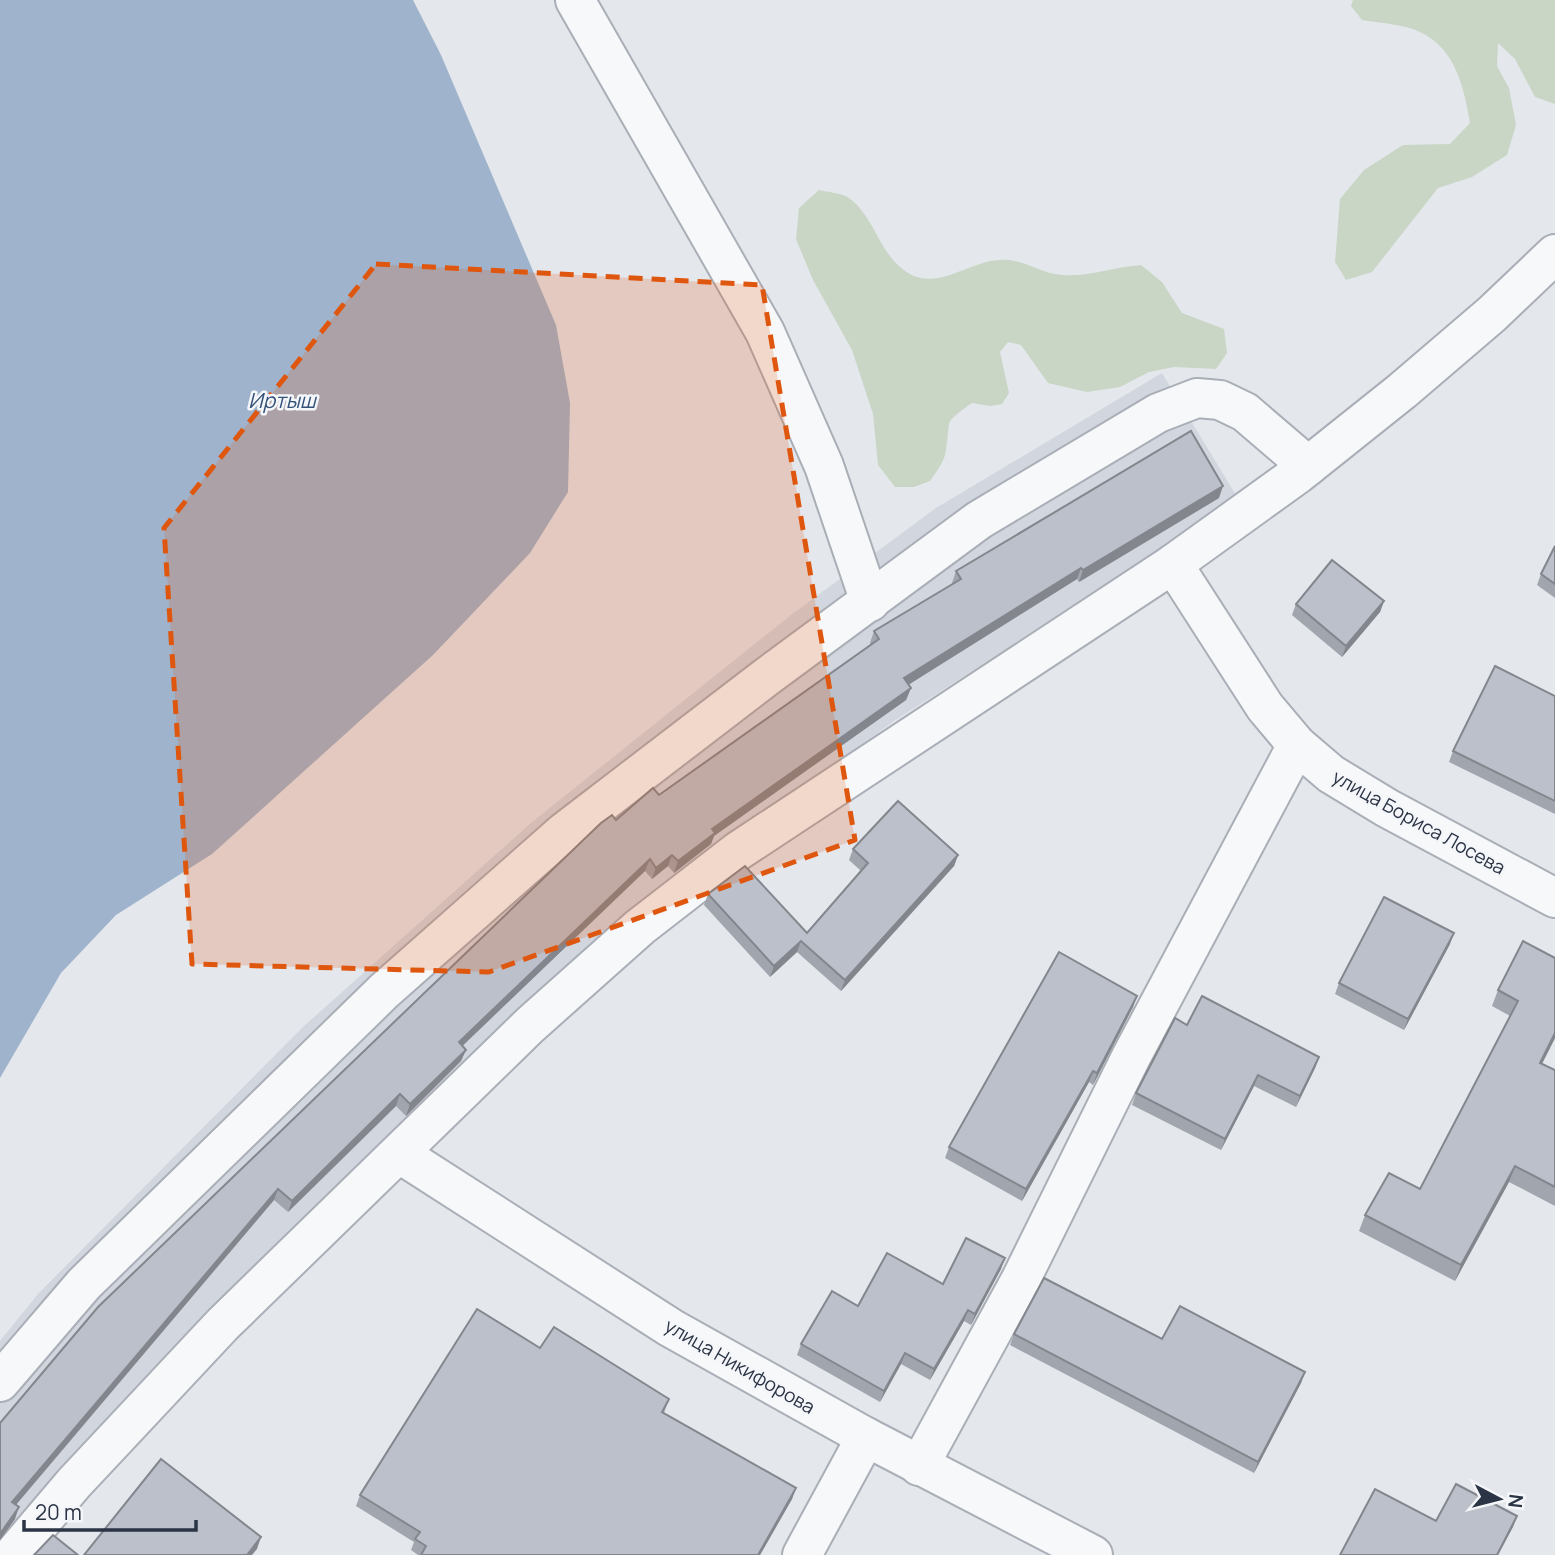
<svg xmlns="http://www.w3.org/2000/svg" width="1555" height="1555" viewBox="0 0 1555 1555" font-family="Manrope,sans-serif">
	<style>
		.built { fill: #d2d6de }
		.green { fill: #c9d6c5 }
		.water { fill: #9fb4cc }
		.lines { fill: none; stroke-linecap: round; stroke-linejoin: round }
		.minor-casing { stroke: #a9aeb7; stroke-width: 42 }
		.minor { stroke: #f7f8fa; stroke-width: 38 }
		.wall { fill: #a1a5ae }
		.shaded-wall { fill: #83868d }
		.building { fill: #bbc0ca; stroke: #83868d; stroke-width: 2 }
		.marked { fill: #df570f; fill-opacity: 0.2; stroke: #df570f; stroke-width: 5; stroke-dasharray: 14 9; stroke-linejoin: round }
		.labels { text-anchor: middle; stroke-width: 5; stroke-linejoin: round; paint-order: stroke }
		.street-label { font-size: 19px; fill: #2b3445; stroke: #f4f6f9 }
		.water-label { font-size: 21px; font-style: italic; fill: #34527a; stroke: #f4f6f9 }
	</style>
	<rect width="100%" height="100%" fill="#e4e7ec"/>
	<polygon class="built" points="1162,373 1239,500 894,721 655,895 155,1369 0,1554 0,1341 38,1294 303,1027 531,823 791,615 936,508"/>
	<g class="green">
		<path d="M1353,0H1555V104L1535,97L1515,59L1498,43L1497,66L1509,88L1516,125L1507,155L1472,177L1438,188L1372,272L1346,280L1335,262L1340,199L1364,170L1403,145L1450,144L1470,123C1464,88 1456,49 1420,32C1404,24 1379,23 1362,20L1351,6Z"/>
		<path d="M819,190C827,192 842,193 849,198C876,218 878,254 908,273C939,291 969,261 1000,260C1022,258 1041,274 1062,275C1089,277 1114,267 1141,265L1162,282L1182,313L1224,329L1227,353L1216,369L1174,367L1149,372L1120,387L1087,392L1048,383L1021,345L1008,342L1000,352L1009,393L1002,404L990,406L972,403C941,425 952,418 946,450C945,461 936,472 930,481L914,487H895L878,465L873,414L852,350L813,280L796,239L799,208Z"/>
	</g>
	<polygon class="water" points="0,0 413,0 441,55 556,325 570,403 568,492 530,553 433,655 212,854 116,915 61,973 0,1078"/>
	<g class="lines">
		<g class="minor-casing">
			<g id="minor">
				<polyline points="575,0 765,332 824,466 870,602"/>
				<polyline points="1173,564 1265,707 1297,745 1331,774 1387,808 1555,898"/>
				<polyline points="400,1154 671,1328 866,1437 1093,1555"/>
				<polyline points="0,1382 84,1284 384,991 564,832 765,678 979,520 1158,413 1197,398 1220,400 1245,412 1308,466"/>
				<polyline points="919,1466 1021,1279 1131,1057 1297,745"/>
				<polyline points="13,1555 74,1483 223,1324 530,1025 640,927 738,851 1173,564 1298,474 1402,391 1492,314 1555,254"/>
				<polyline points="802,1555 866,1437"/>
			</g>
		</g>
		<use href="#minor" class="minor"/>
	</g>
	<g class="wall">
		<polygon points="1219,498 1079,582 1077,579 908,685 911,688 906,700 714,836 711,844 674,873 668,866 652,879 645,871 462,1046 466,1050 461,1061 406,1116 396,1106 288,1212 274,1200 16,1505 15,1519 0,1540 0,1423 616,820 659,795 871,645 870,643 874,631 952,584 952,583 956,571"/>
		<polygon points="1555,546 1555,598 1537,585 1541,574"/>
		<polygon points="1384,601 1380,612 1342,657 1292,615 1296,604"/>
		<polygon points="1555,696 1555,814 1449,762 1453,751"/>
		<polygon points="853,849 958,855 954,866 841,991 797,952 770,977 704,905 708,894 807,933 861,871 849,860"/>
		<polygon points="1523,941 1555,1038 1542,1064 1555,1070 1555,1206 1509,1182 1455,1281 1359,1231 1365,1215 1420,1189 1510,1016 1492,1006 1498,990"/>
		<polygon points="1450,944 1404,1030 1335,994 1339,983"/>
		<polygon points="1137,996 1133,1007 1093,1085 1089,1082 1022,1201 945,1158 949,1147"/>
		<polygon points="1187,1025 1319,1057 1315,1068 1296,1107 1254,1086 1221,1150 1132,1105 1136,1093"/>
		<polygon points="1001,1269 971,1325 964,1321 930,1380 901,1364 880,1402 797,1355 801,1344 858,1306"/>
		<polygon points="1014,1334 1162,1339 1305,1372 1301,1383 1254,1473 1010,1345"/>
		<polygon points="540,1348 669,1399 664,1413 796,1488 792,1499 760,1555 418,1555 411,1550 414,1542 356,1506 360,1495"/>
	</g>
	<g class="shaded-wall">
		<polygon points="1223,486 1219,498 1079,582 1083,570"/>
		<polygon points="1081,568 1077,579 900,690 904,678"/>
		<polygon points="1384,601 1380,612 1342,657 1346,646"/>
		<polygon points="911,688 906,700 714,836 711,844 674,873 678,861 712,829"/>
		<polygon points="672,855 668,866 652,879 656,868"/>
		<polygon points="958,855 954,866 841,991 845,980"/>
		<polygon points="650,859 645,871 454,1054 459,1042"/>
		<polygon points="1454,933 1450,944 1404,1030 1408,1019"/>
		<polygon points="801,941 797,952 770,977 774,966"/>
		<polygon points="1137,996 1133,1007 1093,1085 1097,1073"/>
		<polygon points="1555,1033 1555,1038 1534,1079 1540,1063"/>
		<polygon points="466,1050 461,1061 406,1116 410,1104"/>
		<polygon points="1319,1057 1315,1068 1296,1107 1300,1096"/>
		<polygon points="1093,1071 1089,1082 1022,1201 1026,1189"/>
		<polygon points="1258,1075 1254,1086 1221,1150 1225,1139"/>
		<polygon points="400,1094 396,1106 288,1212 292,1201"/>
		<polygon points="1515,1166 1509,1182 1455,1281 1461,1265"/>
		<polygon points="278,1189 274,1200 8,1514 12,1502"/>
		<polygon points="1005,1258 1001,1269 971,1325 975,1314"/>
		<polygon points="968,1310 964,1321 930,1380 934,1369"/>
		<polygon points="905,1353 901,1364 880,1402 884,1391"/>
		<polygon points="1305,1372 1301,1383 1254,1473 1258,1462"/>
		<polygon points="796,1488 792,1499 760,1555 758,1555"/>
		<polygon points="19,1507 15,1519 0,1540 0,1534"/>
		<polygon points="1517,1516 1513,1527 1498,1555 1497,1555"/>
		<polygon points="261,1537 257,1549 252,1555 247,1555"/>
	</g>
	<g class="building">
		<polygon points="1191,431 1223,486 1083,570 1081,568 904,678 911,688 712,829 715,833 678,861 672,855 656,868 650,859 459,1042 466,1050 410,1104 400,1094 292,1201 278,1189 12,1502 19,1507 0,1534 0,1423 98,1307 601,823 612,815 616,820 653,788 659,795 879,639 874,631 961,579 956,571"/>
		<polygon points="1555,546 1555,584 1541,574"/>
		<polygon points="1332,560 1384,601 1346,646 1296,604"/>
		<polygon points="1495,666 1555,696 1555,801 1453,751"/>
		<polygon points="898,801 958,855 845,980 801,941 774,966 708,894 745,866 807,933 868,863 853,849"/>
		<polygon points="1384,897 1454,933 1408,1019 1339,983"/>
		<polygon points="1523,941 1555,958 1555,1033 1540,1063 1555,1070 1555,1187 1515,1166 1461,1265 1365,1215 1389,1173 1420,1189 1518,1001 1498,990"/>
		<polygon points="1059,952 1137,996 1097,1073 1093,1071 1026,1189 949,1147"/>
		<polygon points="1202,996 1319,1057 1300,1096 1258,1075 1225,1139 1136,1093 1175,1018 1187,1025"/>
		<polygon points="966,1238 1005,1258 975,1314 968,1310 934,1369 905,1353 884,1391 801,1344 832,1291 858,1306 887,1253 943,1284"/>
		<polygon points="1044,1278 1162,1339 1180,1306 1305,1372 1258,1462 1014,1334"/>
		<polygon points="477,1309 540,1348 554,1327 669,1399 662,1412 796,1488 758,1555 421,1555 426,1546 415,1539 420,1532 360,1495"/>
		<polygon points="161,1459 261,1537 247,1555 84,1555"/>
		<polygon points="1456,1484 1517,1516 1497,1555 1340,1555 1375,1489 1436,1521"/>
		<polygon points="53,1535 78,1555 34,1555"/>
	</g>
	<path class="marked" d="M376,264L762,285L855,840L489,972L192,964L164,528Z"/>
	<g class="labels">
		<g class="street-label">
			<text transform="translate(1419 822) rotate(29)" y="7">улица Бориса Лосева</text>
			<text transform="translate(740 1366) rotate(30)" y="7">улица Никифорова</text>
		</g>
		<g class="water-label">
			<text x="282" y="408">Иртыш</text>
		</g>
	</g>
	<g transform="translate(1499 1499) rotate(97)" stroke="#f4f6f9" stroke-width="5" paint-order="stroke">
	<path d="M0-5L12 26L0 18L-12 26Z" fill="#2b3445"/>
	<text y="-10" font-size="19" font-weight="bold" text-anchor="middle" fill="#2b3445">N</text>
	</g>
	<path d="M24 1520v10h172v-10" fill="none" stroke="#2b3445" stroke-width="3.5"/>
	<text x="35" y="1520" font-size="21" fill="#2b3445" stroke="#f4f6f9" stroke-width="5" paint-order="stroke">20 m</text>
</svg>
